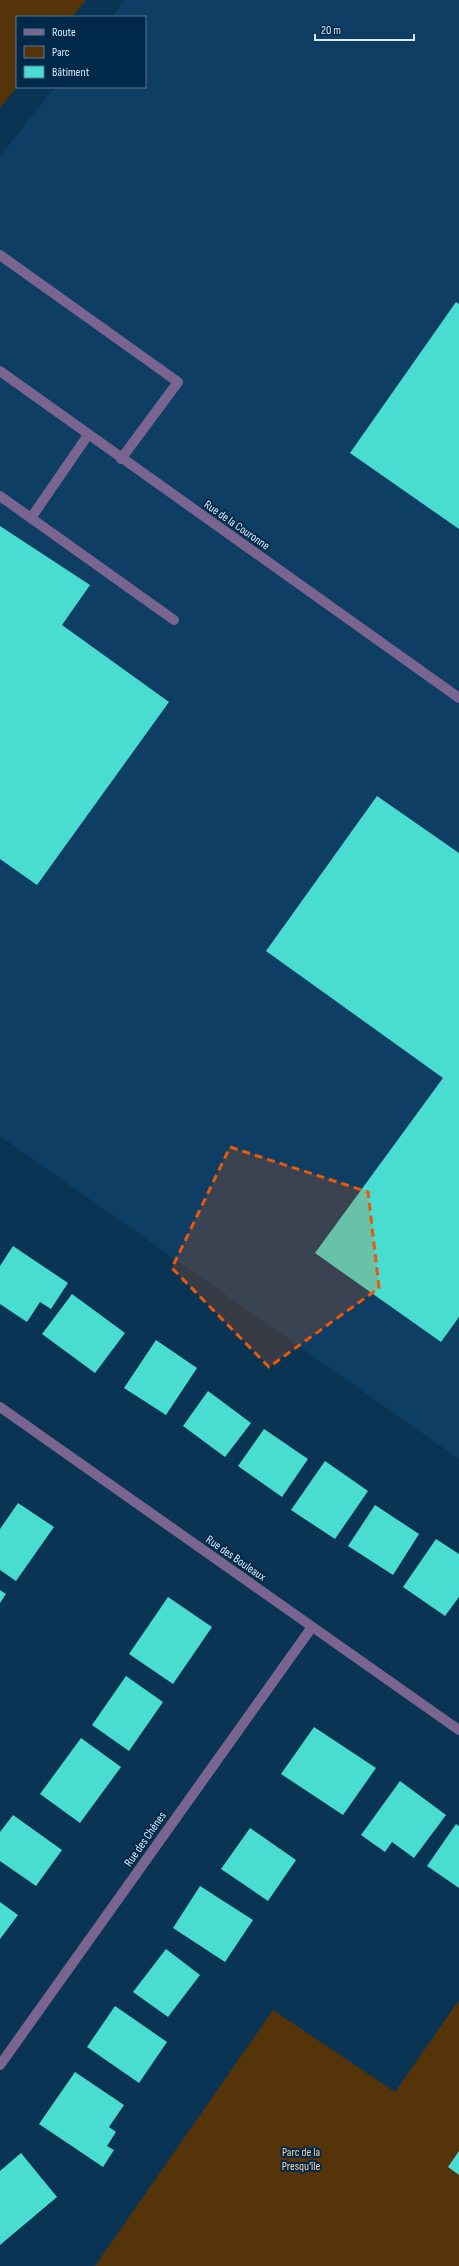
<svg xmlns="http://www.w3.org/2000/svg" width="459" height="2266" viewBox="0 0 459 2266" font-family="'Sofia Sans Condensed',sans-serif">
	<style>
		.built { fill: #0e3e63 }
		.green { fill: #56340a }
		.building { fill: #49dcd0 }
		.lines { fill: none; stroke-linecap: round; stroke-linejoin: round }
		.lane { stroke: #7a6590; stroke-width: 10 }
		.street { stroke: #7a6590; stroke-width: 10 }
		.marked { fill: #e8590c; fill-opacity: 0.2; stroke: #e8590c; stroke-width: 3; stroke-dasharray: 8 5; stroke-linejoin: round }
		.labels { text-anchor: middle; stroke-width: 4; stroke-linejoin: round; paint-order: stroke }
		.street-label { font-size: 12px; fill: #d9eaf9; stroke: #002949 }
		.park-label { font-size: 12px; fill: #fdd2a7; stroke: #002949 }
	</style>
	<rect width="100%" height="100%" fill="#0a3454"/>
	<polygon class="built" points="125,0 459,0 459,1459 0,1136 0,156 55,87 145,87 145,17 112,17"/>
	<g class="green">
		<polygon points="0,0 86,0 72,17 17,17 17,87 0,108"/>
		<polygon points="459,2000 459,2266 95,2266 273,2010 395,2092"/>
	</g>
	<g class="building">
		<polygon points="456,302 459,304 459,529 350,453"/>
		<polygon points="0,526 90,585 62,625 169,702 37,885 0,859"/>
		<polygon points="377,796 459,853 459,1317 441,1342 315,1253 443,1078 266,951"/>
		<polygon points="13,1246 68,1283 51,1309 40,1302 27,1322 0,1304 0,1266"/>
		<polygon points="72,1294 125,1333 95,1373 42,1334"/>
		<polygon points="156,1340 197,1368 166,1415 124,1388"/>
		<polygon points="208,1391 251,1423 225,1457 183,1426"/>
		<polygon points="264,1429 308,1459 282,1497 238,1466"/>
		<polygon points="325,1461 368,1491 335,1539 291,1510"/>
		<polygon points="18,1503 54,1527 16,1581 0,1570 0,1529"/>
		<polygon points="375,1505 419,1534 393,1575 348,1546"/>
		<polygon points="436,1539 459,1554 459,1597 445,1616 403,1587"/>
		<polygon points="0,1590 6,1594 0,1603"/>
		<polygon points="168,1597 212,1627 173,1684 129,1654"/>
		<polygon points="126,1676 163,1702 129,1751 92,1725"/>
		<polygon points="314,1727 376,1768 343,1815 281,1774"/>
		<polygon points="81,1738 121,1767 80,1823 40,1794"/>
		<polygon points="400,1781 446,1815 414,1858 392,1842 385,1852 361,1835"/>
		<polygon points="13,1815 62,1850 36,1886 0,1861 0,1832"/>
		<polygon points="456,1824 459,1826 459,1888 427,1866"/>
		<polygon points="250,1828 296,1860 268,1901 221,1869"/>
		<polygon points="200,1886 253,1920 225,1962 173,1928"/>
		<polygon points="0,1902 18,1915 0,1939"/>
		<polygon points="166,1949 200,1975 168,2017 133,1992"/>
		<polygon points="115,2006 167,2042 139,2083 87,2047"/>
		<polygon points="75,2072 124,2105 109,2127 116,2132 107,2146 114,2150 103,2167 39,2124"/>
		<polygon points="459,2151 459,2175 448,2167"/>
		<polygon points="21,2153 57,2197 0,2245 0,2171"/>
	</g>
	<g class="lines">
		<g class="lane">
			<polyline points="0,255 178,382 121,459"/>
			<polyline points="0,496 174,620"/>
			<polyline points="31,518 88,435"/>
		</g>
		<g class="street">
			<polyline points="0,371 459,698"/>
			<polyline points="0,1407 459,1730"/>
			<polyline points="0,2065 312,1627"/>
		</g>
	</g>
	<path class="marked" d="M230,1147L368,1192L379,1288L269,1367L172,1268Z"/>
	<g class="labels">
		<g class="street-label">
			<text transform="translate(237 525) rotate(35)" y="4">Rue de la Couronne</text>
			<text transform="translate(236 1558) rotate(35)" y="4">Rue des Bouleaux</text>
			<text transform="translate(145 1839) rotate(-55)" y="4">Rue des Chênes</text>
		</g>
		<g class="park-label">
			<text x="301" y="2156">Parc de la<tspan x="301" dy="14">Presqu'île</tspan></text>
		</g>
	</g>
	<rect x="16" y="16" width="130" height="72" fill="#002949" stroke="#57768f"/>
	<rect x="24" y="29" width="20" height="6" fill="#7a6590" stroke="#57768f"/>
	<text x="52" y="36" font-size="12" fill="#d9eaf9">Route</text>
	<rect x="24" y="46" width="20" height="12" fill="#56340a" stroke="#57768f"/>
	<text x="52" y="56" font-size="12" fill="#d9eaf9">Parc</text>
	<rect x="24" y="66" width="20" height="12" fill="#49dcd0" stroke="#57768f"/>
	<text x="52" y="76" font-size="12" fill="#d9eaf9">Bâtiment</text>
	<path d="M315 34v6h99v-6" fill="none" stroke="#d9eaf9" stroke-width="2"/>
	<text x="321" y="34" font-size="12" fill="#d9eaf9" stroke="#002949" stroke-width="3" paint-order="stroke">20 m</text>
</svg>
